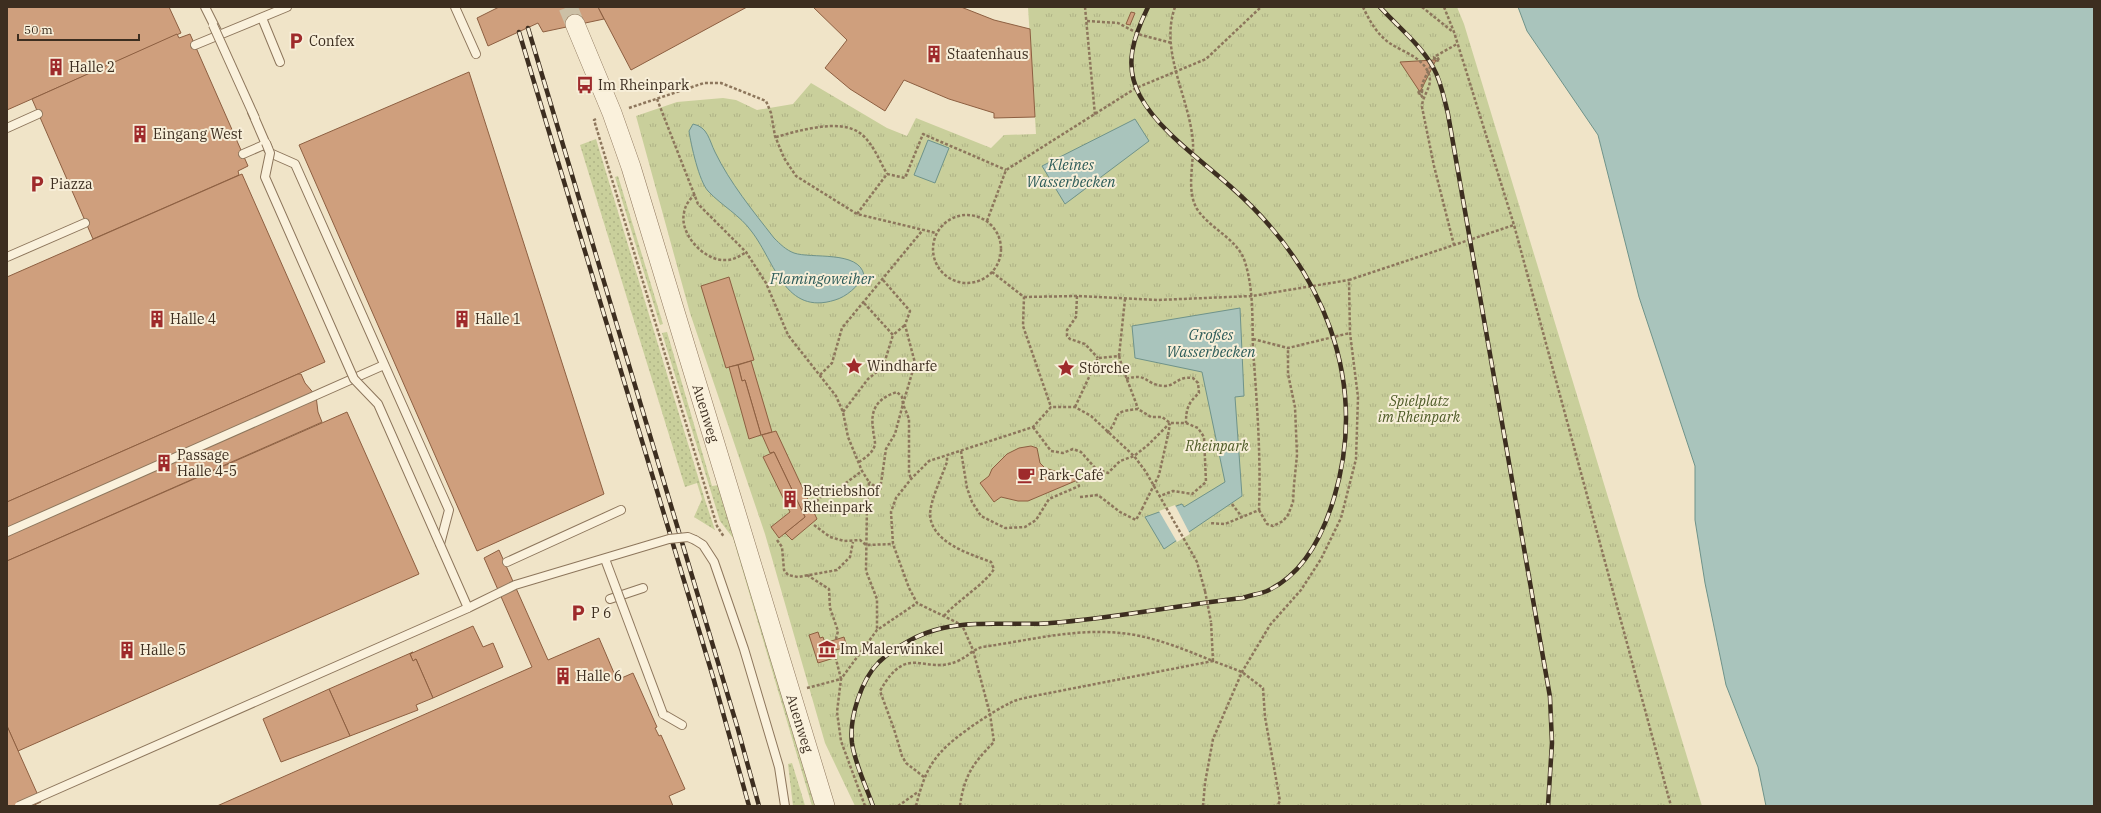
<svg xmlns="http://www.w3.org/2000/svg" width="2101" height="813" viewBox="0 0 2101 813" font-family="'IBM Plex Serif',serif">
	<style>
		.grass { fill: url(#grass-dots) }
		.park { fill: url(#park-tufts) }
		.water { fill: #a9c4bc; stroke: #6f938a }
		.pier { fill: #f0e4c8 }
		.building { fill: #cf9f7d; stroke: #8d5f41 }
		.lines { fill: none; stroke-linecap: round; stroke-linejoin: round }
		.tertiary-tunnel { stroke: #ccc0a6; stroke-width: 19; stroke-dasharray: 19 10; stroke-linecap: butt }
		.service-casing { stroke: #8d765c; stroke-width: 10 }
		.tertiary-casing { stroke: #8d765c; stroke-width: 20 }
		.path { stroke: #8d765c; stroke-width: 2.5; stroke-dasharray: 3 2; stroke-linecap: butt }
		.service { stroke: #faf1dc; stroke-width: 8 }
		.tertiary { stroke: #faf1dc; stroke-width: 19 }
		.rail-casing { stroke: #3d2e20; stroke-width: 4.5 }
		.rail { stroke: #f7eed8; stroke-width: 3; stroke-dasharray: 9; stroke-linecap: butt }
		.service-bridge-casing { stroke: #8d765c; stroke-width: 10; stroke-linecap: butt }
		.path-bridge { stroke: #8d765c; stroke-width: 2.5; stroke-dasharray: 3 2; stroke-linecap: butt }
		.service-bridge { stroke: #faf1dc; stroke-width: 8 }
		.labels { text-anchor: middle; stroke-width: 4; stroke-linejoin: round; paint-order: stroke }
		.poi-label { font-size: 14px; fill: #3d2e20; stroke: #f7eed8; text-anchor: start }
		.park-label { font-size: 14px; font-style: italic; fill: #4d5a26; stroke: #f7eed8 }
		.street-label { font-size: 14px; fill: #3d2e20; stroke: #f7eed8 }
		.water-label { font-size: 15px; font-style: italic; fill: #2f5d5a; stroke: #f7eed8 }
	</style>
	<defs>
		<pattern id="grass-dots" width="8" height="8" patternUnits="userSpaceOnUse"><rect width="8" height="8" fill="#c9cf9b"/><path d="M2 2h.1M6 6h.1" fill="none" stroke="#aeb285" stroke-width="1.8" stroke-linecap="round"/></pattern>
		<pattern id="park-tufts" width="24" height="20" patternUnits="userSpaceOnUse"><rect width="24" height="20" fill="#c9cf9b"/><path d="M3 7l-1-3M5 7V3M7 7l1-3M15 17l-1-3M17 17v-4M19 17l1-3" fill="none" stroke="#aeb285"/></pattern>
	</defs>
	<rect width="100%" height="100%" fill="#f0e4c8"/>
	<g class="grass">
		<polygon points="596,139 705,500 715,530 694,517 702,499 697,483 685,487 580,145"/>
		<polygon points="618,176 663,324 660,325 615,177"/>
		<polygon points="667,332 712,486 719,485 815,806 812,806 733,538 720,521 662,333"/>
		<polygon points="792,763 804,802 805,806 793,806 788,764"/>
	</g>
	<polygon class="park" points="1028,7 1457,7 1464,24 1702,806 855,806 825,743 765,534 690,313 636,116 677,102 723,98 736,100 757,110 793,104 811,83 887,128 907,136 916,118 991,148 1004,135 1036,134"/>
	<g class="water">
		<polygon points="1518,7 2094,7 2094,806 1766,806 1758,767 1726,685 1705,583 1695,520 1695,466 1639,297 1598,135 1527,31"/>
		<polygon points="1135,119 1149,141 1065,204 1042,166"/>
		<path d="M693,124C708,127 709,140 715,152C730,183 753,211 774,238C780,244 786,250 794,253C811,259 859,250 864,275C859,286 846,297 835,300C785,316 775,262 752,232C740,215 722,206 708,191C699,181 691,145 689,131Z"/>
		<polygon points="928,140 949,148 935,183 914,175"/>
		<polygon points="1240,308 1244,396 1235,397 1242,496 1164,549 1145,517 1182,504 1184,507 1225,482 1202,372 1135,358 1132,326"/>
	</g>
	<polygon class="pier" points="1175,505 1190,534 1177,542 1159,511"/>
	<g class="building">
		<polygon points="7,7 169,7 181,33 7,110"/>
		<polygon points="499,7 598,7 604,19 543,32 538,23 488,46 477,18"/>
		<polygon points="598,7 747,7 631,70"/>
		<polygon points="813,7 961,7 994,20 1030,29 1035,117 994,118 994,113 949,99 904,80 885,111 850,89 825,68 847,40"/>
		<polygon points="1131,12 1135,13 1130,25 1126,24"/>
		<polygon points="177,34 179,38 190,34 248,166 238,171 239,175 93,239 32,99"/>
		<polygon points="1434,60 1436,60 1420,92 1400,62"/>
		<polygon points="469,72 604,494 477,551 299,145"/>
		<polygon points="242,174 325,362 7,502 7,277"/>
		<polygon points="729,277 754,360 726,368 701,286"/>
		<polygon points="751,361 772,432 761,435 745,380 742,381 738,365"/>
		<polygon points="738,365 742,381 745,380 761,435 749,439 729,367"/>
		<polygon points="298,374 301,374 305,383 316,396 318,412 322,422 320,423 7,561 7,502"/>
		<polygon points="347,412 419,574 18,751 7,726 7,561"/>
		<polygon points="776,431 817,519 792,540 785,533 805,517 774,452 770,453 762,435"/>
		<polygon points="1031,446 1037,448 1040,463 1045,468 1080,479 1028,501 1018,501 1001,497 994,502 980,483 989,476 992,469 1007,454 1019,448"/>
		<polygon points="774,452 805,517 779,538 771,527 790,512 763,457"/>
		<polygon points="499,550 548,660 599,638 617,680 633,673 657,727 655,728 659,736 661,735 685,789 669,796 673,806 217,806 532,667 484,558"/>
		<polygon points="473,626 483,647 493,643 503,667 433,698 416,659 413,661 410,654"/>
		<polygon points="818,632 820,638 823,637 825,643 844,637 847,647 832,651 834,658 818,663 809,635"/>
		<polygon points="413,652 410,654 413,661 416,659 433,698 416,705 418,710 350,736 329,689"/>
		<polygon points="329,689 350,736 281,762 263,719"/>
		<polygon points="7,726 41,802 32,806 7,806"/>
	</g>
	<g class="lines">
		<polyline class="tertiary-tunnel" points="568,7 575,24"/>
		<g class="service-casing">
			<g id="service">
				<polyline points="205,7 217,31"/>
				<polyline points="455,7 476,54"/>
				<polyline points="262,18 280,62"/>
				<polyline points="195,45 287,7"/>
				<polyline points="252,112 268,149"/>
				<polyline points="7,128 38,114"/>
				<polyline points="270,153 295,164 449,510 440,544"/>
				<polyline points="243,154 266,144"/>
				<polyline points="7,257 85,223"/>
				<polyline points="7,532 384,365"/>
				<polyline points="695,540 703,545 714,562 744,649 779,767 785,806"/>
				<polyline points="507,562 621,510"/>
				<polyline points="610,599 643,588"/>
				<polyline points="663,714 682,725"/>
			</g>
		</g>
		<g class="tertiary-casing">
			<g id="tertiary">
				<path id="s1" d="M575,24L612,113L631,167L825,806"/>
			</g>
		</g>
		<g class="path">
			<polyline points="1085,7 1095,115"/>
			<path d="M1175,7C1159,52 1190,98 1193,143C1194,164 1186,190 1197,209C1210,229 1238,239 1245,262C1254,291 1252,320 1253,349C1257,403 1261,456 1259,510L1225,524L1209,523"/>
			<path d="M1363,7C1369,20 1378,36 1391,44C1405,53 1428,59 1430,80C1430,89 1422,97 1422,107L1434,166L1454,245"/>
			<polyline points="1422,7 1453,32"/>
			<polyline points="1444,7 1454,32 1514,225 1671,806"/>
			<polyline points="1087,21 1118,23 1141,35 1172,43"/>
			<polyline points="1439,60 1436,61 1434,57 1457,44"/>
			<polyline points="1418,93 1420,94 1422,92 1422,84 1434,59 1437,57 1439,60"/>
			<polyline points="1418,93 1420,90 1422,91 1421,95 1423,98"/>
			<polyline points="657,99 698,204 746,252 766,283 788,335 836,396 843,412 848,437 862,471 869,482 867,504 866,571 877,599 877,630"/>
			<polyline points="629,108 704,83 721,83 766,101 771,113 775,136 784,158 796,176 857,214 936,233"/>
			<polyline points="596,119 594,120 717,526 724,537"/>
			<path d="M776,137C798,131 839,118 860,133C873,143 879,160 887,174"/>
			<path d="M695,194C690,199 685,205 684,213C679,234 705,262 726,260C734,260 740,256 746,252"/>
			<polyline points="857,214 887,174 905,178 923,134 1006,170"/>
			<circle cx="967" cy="249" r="34"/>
			<polyline points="987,221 1006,170 1136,88 1206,59 1261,7"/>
			<polyline points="992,272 1024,297 1023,326 1051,407"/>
			<polyline points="883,280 910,311 905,325 915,363 903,404 909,419 909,473 911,479"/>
			<polyline points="1077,296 1076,317 1067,330 1067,336 1070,339 1085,344 1098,358"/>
			<polyline points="1024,297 1077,296 1158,300 1252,296 1349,280"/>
			<polyline points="864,303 893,335 905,325"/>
			<polyline points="1253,339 1288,348 1350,333"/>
			<path d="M1119,356C1124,374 1132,391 1138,409"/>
			<polyline points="820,375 832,363 842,328 922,231"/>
			<path d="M1126,379C1148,372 1145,385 1164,386C1176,386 1177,376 1193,378L1198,383L1199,393C1188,403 1186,409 1186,423"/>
			<polyline points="1075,407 1098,358 1119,356 1125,299"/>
			<polyline points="843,412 868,379 883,367 893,335"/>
			<polyline points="1033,427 1051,451 1063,453 1073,449 1081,452 1096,469 1108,473 1120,461 1134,456 1148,445 1170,423"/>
			<path d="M1107,433C1123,417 1107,412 1138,409L1151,417H1162L1170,423H1186L1198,428L1204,437L1206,482L1192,494L1173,491L1160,496"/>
			<polyline points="1168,435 1170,424"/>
			<polyline points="961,451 967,488 972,502 981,516 1005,528 1025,527 1036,520 1049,499 1079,486 1077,481"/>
			<path d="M859,462C865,458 874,452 875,444C875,439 873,433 873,428C870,409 878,398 897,392L902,397L903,404L895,434L886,449L880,490L869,482"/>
			<polyline points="1080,497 1098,495 1120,512 1136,520 1142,509"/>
			<polyline points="1232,504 1242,517"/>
			<polyline points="813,505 824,494 835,491 862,471"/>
			<polyline points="1259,510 1267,524 1273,526 1283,521 1288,515 1293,502 1294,485 1297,455 1295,407 1288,374 1288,348"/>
			<polyline points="814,525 830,537 844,541 860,540 866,545 893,544"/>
			<polyline points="777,540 782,547 784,570 788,575 798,577 837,570 850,557 853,542"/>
			<polyline points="807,575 829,589 830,608 838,631 836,639"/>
			<path d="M944,616C958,600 985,584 994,569L991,562C970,554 932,543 930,515C930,501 942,476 947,462V456"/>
			<polyline points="807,688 841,679 834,651"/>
			<path d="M924,777L906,763L902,756L894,729L880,691C908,641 923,676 958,661C967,657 972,650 982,647C1027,641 1074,628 1120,633C1153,636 1183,649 1213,661L1211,622"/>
			<polyline points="865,806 841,741 837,712 841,679 877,630 917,603"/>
			<polyline points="898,806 918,792"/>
			<path d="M916,806C921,786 927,766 942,751C954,737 993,711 1010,703C1017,699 1026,698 1034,696L1213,661L1242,672L1263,688L1265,717L1280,801L1277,806"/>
			<path d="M960,806C964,776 973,763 994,742L990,714L973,650L962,625L917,603L909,588L893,544L891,512L896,498L911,479L929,461L1033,427L1051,407H1075L1091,416L1134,456L1146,472L1197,562L1205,591"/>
			<polyline points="1203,806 1205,783 1213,739 1242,672 1270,625 1301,590 1321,559 1341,518 1356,459 1358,397 1350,333 1349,280 1514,225"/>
		</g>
		<use href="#service" class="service"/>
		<use href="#tertiary" class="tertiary"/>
		<g class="rail-casing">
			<g id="rail">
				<path d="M1380,7C1397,26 1420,44 1433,67C1441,81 1444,98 1448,114L1550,697L1552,743L1548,806"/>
				<polyline points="528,28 737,726 759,806"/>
				<polyline points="519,32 713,677 749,806"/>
				<path d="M873,806C866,786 855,764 852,743C849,718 861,680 879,662C896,646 920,633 943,628C978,620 1015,626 1051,623C1115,618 1179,605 1243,598C1250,595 1260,594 1267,591C1304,574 1323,535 1334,498C1370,378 1321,266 1231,187C1201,160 1159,131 1140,96C1123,65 1134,36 1148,7"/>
			</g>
		</g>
		<use href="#rail" class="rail"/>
		<g class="service-bridge-casing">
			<g id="service-bridge">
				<polyline points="213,25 255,118"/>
				<polyline points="266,143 270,153 265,177 354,379 378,404 468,608"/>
				<polyline points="605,559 663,714"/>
				<polyline points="19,806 468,608 515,585 669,539 688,537 695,540"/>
			</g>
		</g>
		<g class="path-bridge">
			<polyline points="1142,509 1159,475 1168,435"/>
			<polyline points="1205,591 1211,622"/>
		</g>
		<use href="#service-bridge" class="service-bridge"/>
	</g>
	<defs>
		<g id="parking-bare" transform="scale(1.38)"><path d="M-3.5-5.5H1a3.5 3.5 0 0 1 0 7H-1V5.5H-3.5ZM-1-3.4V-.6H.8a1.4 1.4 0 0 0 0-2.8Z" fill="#9e2a2b" stroke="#f7eed8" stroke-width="2.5" paint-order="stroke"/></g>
		<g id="building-bare" transform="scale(1.38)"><path d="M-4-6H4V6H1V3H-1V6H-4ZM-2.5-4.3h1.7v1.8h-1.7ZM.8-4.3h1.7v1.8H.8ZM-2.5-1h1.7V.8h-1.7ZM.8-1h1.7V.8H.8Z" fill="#9e2a2b" stroke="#f7eed8" stroke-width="2.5" paint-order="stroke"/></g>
		<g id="bus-bare" transform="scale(1.38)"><path d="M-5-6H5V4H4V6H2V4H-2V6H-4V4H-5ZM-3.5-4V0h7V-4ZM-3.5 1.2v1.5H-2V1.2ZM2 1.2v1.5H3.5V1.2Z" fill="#9e2a2b" stroke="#f7eed8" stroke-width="2.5" paint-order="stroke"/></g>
		<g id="sight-bare" transform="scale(1.38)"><path d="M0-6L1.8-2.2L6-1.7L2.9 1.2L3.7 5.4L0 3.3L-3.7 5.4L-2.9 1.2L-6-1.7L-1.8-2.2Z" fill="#9e2a2b" stroke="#f7eed8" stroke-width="2.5" paint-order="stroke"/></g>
		<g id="cafe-bare" transform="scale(1.38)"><path d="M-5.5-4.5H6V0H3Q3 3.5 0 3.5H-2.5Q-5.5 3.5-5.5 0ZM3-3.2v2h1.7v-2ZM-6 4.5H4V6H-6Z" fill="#9e2a2b" stroke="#f7eed8" stroke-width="2.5" paint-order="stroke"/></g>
		<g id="museum-bare" transform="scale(1.38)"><path d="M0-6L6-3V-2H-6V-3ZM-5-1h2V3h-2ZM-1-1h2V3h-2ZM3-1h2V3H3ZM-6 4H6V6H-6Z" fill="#9e2a2b" stroke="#f7eed8" stroke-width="2.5" paint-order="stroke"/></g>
	</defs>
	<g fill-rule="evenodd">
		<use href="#parking-bare" x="296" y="41"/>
		<use href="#building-bare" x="934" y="54"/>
		<use href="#building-bare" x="56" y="67"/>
		<use href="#bus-bare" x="585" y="85"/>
		<use href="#building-bare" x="140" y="134"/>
		<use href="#parking-bare" x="37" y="184"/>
		<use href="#building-bare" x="157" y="319"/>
		<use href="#building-bare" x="462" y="319"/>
		<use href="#sight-bare" x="854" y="366"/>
		<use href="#sight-bare" x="1066" y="368"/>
		<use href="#building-bare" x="164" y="463"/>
		<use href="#cafe-bare" x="1026" y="475"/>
		<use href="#building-bare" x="790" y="499"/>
		<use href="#parking-bare" x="578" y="613"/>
		<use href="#museum-bare" x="827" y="649"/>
		<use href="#building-bare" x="127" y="650"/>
		<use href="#building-bare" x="563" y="676"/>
	</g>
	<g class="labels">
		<g class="poi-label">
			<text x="309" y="46">Confex</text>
			<text x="947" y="59">Staatenhaus</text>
			<text x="69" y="72">Halle 2</text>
			<text x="598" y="90">Im Rheinpark</text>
			<text x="153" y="139">Eingang West</text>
			<text x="50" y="189">Piazza</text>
			<text x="170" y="324">Halle 4</text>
			<text x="475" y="324">Halle 1</text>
			<text x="867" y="371">Windharfe</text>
			<text x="1079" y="373">Störche</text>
			<text x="177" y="460">Passage<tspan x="177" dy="16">Halle 4-5</tspan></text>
			<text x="1039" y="480">Park-Café</text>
			<text x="803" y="496">Betriebshof<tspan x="803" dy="16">Rheinpark</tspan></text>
			<text x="591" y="618">P 6</text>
			<text x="840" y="654">Im Malerwinkel</text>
			<text x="140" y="655">Halle 5</text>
			<text x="576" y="681">Halle 6</text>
		</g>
		<g class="park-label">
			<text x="1419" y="406">Spielplatz<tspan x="1419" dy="16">im Rheinpark</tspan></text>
			<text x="1217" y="451">Rheinpark</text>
		</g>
		<g class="street-label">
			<text dy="5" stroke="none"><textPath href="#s1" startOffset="411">Auenweg</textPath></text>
			<text dy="5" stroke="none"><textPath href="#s1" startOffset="735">Auenweg</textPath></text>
		</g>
		<g class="water-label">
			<text x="1071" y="170">Kleines<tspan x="1071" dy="17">Wasserbecken</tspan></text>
			<text x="822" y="284">Flamingoweiher</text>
			<text x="1211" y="340">Großes<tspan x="1211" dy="17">Wasserbecken</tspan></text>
		</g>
	</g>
	<rect width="2101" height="813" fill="none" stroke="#3d2e20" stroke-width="16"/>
	<path d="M18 34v6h121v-6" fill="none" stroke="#3d2e20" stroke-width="2"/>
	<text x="24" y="34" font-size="12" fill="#3d2e20" stroke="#f7eed8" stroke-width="3" paint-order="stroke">50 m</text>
</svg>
